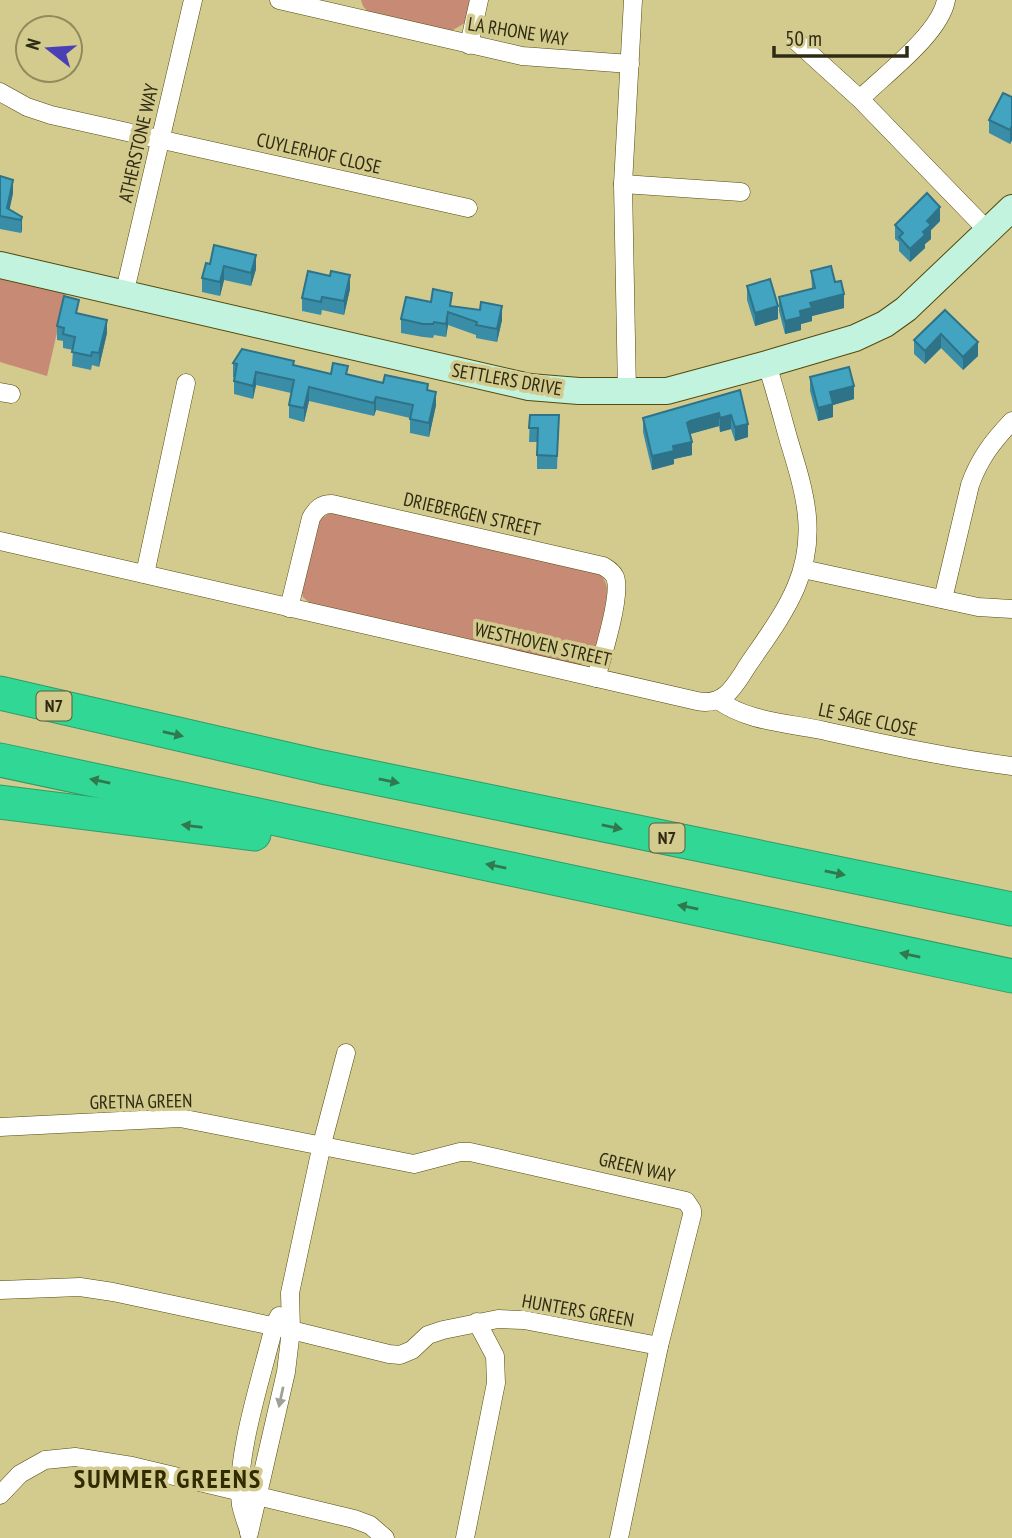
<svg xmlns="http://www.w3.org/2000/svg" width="1012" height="1538" viewBox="0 0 1012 1538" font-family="'PT Sans Narrow',sans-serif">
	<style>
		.green { fill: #c68a75 }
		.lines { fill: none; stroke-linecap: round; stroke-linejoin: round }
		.street-casing { stroke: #534a0c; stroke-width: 19 }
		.secondary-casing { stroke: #534a0c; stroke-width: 28 }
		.highway-casing { stroke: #309b68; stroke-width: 35 }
		.street { stroke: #fff; stroke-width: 18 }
		.secondary { stroke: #c1f3df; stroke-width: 26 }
		.highway { stroke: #31d895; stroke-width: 33 }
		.wall { fill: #398da6 }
		.shaded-wall { fill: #2e7387 }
		.building { fill: #42a4c1; stroke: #2e7387; stroke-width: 2 }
		.oneway { fill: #30794e }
		.oneway2 { fill: #a1a095 }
		.labels { text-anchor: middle; stroke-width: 7; stroke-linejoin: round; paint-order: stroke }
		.shield { fill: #d3ca8e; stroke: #605b38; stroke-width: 2 }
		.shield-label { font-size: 18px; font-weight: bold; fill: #2f2b13 }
		.street-label { font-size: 19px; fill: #2f2b13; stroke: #d3ca8e }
		.district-label { font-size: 26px; font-weight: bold; letter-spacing: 2px; fill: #322b00; stroke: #d3ca8e }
	</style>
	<rect width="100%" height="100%" fill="#d3ca8e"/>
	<g class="green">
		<polygon points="361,0 471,0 465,23 451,31 369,13 363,6"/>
		<polygon points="0,274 67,289 47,376 0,362"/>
		<path d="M336,512L598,573C619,588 600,632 595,654L591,659L581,665L313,606L303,597L301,590L320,519L330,513Z"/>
	</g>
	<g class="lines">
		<g class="street-casing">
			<g id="street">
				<polyline points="279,0 522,56 630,64"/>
				<polyline points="795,40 860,99 988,231"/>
				<polyline points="469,45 479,0"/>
				<polyline points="0,92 27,107 51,115 468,208"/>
				<path d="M860,99C884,75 940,34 946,0"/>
				<polyline points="623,184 741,192"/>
				<polyline points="124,295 193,0"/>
				<polyline points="0,392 11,394"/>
				<polyline points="627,392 623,184 633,0"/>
				<path d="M0,541L697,701C725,707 735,685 748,665C765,640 784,615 796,587C818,535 805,493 789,441C782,416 775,390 767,364"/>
				<polyline points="803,569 978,607 1012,609"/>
				<polyline points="145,574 186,383"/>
				<path d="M943,599L970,485C979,459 993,441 1012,421"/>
				<path d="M289,608L311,518C316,509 321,504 332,504L603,566C608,569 612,571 615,577C622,594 602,658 596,678"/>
				<path d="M718,700C746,721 787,723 821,730C885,744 948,758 1012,766"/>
				<polyline points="0,1127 180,1118 414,1164 460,1152 470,1152 686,1201 692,1210 692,1215 659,1346 619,1538"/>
				<polyline points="0,1290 80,1287 113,1292 291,1330 389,1354 400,1355 412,1350 428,1335 443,1330 498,1319 524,1320 659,1346"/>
				<polyline points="0,1495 20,1474 45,1460 75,1457 132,1466 354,1519 370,1525 385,1538"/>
				<path d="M249,1531C246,1522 243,1514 241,1505C234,1459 263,1373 274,1326L279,1316"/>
				<polyline points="249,1533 286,1372 291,1330 290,1293 322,1144 346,1053"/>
				<polyline points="465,1538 496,1383 495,1356 477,1322"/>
			</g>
		</g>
		<g class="secondary-casing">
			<polyline id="secondary" points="0,265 529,387 579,391 667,391 767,364 855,338 885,324 906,309 1012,208"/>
		</g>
		<g class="highway-casing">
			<g id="highway">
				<polyline points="0,693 322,767 1012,909"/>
				<polyline points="0,760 1012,976"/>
				<polyline points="0,802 254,834"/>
			</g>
		</g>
		<use href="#street" class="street"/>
		<use href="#secondary" class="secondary"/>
		<use href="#highway" class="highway"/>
	</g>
	<g class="wall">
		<polygon points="1012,97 1012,140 1010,144 989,133 989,120"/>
		<polygon points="0,176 13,193 9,210 22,217 22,230 21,233 0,229"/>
		<polygon points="940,221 931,230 931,239 925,244 925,248 910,262 899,251 899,242 895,239 895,225"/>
		<polygon points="206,263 256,269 251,286 224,280 220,296 202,292 202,278"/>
		<polygon points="811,271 835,282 844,308 812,316 812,321 801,324 801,330 785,334 779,311 779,297 812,289"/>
		<polygon points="330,276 350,289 344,315 322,310 321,315 302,311 302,298"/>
		<polygon points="747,286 778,319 755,326 747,300"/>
		<polygon points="452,306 502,320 497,342 476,338 476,335 448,325 446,337 434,335 433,338 423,337 401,333 401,319"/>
		<polygon points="945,310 978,356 963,370 941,348 925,364 914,354 914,340"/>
		<polygon points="79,314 107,333 99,367 92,365 91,370 72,366 73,350 63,348 63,341 57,340 57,326"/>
		<polygon points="233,363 294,365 331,374 348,374 383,383 428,390 436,405 429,437 410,433 410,418 376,410 374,416 309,401 304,422 289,418 289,405 291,393 256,385 253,399 234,394 234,377 233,377"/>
		<polygon points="810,377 854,399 833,405 833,417 818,421 810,391"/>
		<polygon points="740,390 748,437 735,441 731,429 720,432 719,426 690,434 692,455 674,459 674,464 652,470 643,432 643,418"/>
		<polygon points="530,415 559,415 557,469 537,469 537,442 529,442"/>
	</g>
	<g class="shaded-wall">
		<polygon points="1012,126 1012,140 1010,144 1010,130"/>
		<polygon points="13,180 13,193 8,217 7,208"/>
		<polygon points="940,207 940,221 931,230 931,239 925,244 925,248 910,262 910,249 923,232 927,221"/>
		<polygon points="22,217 22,230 21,233 21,220"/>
		<polygon points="256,255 256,269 251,286 251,273"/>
		<polygon points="224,266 224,280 220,296 220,282"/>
		<polygon points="350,275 350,289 344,315 344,301"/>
		<polygon points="844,294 844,308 812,316 812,321 801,324 801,330 785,334 785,321 810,303"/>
		<polygon points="502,306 502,320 497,342 497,329"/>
		<polygon points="778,306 778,319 755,326 755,313"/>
		<polygon points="448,312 448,325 446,337 446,324"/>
		<polygon points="107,320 107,333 99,367 99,353"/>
		<polygon points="941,334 941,348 925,364 925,351"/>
		<polygon points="978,342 978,356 963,370 963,357"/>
		<polygon points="256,372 256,385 253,399 253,386"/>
		<polygon points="854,386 854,399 833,405 833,417 818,421 818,408 830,392"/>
		<polygon points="309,387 309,401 304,422 304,408"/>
		<polygon points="436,392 436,405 429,437 429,423"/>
		<polygon points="376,397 376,410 374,416 374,403"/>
		<polygon points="719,413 719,426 690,434 687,423 690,421"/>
		<polygon points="731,415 731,429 720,432 720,418"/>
		<polygon points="748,424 748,437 735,441 735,427"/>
		<polygon points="692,442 692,455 674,459 674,464 652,470 652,456 673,446"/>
	</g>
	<g class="building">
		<polygon points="1003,93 1012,97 1012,126 1010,130 989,120"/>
		<polygon points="0,176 13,180 7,208 22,217 21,220 0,216"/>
		<polygon points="927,193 940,207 927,221 931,225 923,232 925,235 910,249 899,237 903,233 895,225"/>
		<polygon points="214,245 256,255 251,273 224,266 220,282 202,278 206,263 210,264"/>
		<polygon points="831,266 835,282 841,281 844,294 810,303 812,308 800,311 801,317 785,321 779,297 815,288 811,271"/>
		<polygon points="308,271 330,276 331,271 350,275 344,301 322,297 321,302 302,298"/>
		<polygon points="770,279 778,306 755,313 747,286"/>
		<polygon points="433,289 452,293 450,306 480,310 481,302 502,306 497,329 476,325 477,322 448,312 446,324 434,322 433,324 423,324 401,319 406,297 431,302"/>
		<polygon points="64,296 79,300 76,313 107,320 99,353 92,352 91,356 72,352 75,337 63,334 64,328 57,326"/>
		<polygon points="945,310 978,342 963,357 941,334 925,351 914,340"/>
		<polygon points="242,349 294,361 293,365 331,374 333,363 348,366 346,374 383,383 385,375 428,384 427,390 436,392 429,423 410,419 413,405 376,397 374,403 309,387 304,408 289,405 294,380 256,372 253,386 234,381 237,364 233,363"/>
		<polygon points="849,367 854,386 830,392 833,404 818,408 810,377"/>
		<polygon points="740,390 748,424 735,427 731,415 720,418 719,413 690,421 687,423 692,442 673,446 674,451 652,456 643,418"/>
		<polygon points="530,415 559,415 557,456 537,455 538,428 529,428"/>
	</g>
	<defs><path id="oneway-solid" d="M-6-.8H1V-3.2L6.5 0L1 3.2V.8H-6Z" transform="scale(1.75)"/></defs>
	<g class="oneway">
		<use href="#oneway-solid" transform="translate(173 734) rotate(13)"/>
		<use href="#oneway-solid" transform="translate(100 781) rotate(-168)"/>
		<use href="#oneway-solid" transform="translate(389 781) rotate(12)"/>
		<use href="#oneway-solid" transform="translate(192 826) rotate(-173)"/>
		<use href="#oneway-solid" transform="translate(612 827) rotate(12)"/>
		<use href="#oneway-solid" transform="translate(496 866) rotate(-168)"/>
		<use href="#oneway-solid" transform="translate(835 873) rotate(12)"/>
		<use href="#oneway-solid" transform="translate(688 907) rotate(-168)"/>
		<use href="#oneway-solid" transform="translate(910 955) rotate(-168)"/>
	</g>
	<use class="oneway2" href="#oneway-solid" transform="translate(281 1397) rotate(102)"/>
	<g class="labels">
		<g class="shield">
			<rect x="36.5" y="691.5" width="35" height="29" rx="5"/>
			<rect x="649.5" y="823.5" width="35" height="29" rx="5"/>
		</g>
		<g class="shield-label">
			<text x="54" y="712">N7</text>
			<text x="667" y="844">N7</text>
		</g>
		<g class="street-label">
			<text transform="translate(518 31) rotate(9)" y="7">LA RHONE WAY</text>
			<text transform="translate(138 143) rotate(-77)" y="7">ATHERSTONE WAY</text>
			<text transform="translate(319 153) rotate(13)" y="7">CUYLERHOF CLOSE</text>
			<text transform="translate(507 379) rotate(10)" y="7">SETTLERS DRIVE</text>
			<text transform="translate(472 514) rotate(13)" y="7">DRIEBERGEN STREET</text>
			<text transform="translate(543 644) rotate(13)" y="7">WESTHOVEN STREET</text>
			<text transform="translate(868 719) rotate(12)" y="7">LE SAGE CLOSE</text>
			<text transform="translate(141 1101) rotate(-1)" y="7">GRETNA GREEN</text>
			<text transform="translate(637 1167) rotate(13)" y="7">GREEN WAY</text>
			<text transform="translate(578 1310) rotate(10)" y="7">HUNTERS GREEN</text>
		</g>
		<g class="district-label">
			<text x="168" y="1488">SUMMER GREENS</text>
		</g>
	</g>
	<g transform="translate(49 49) rotate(287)"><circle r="33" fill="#d3ca8e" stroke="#918a5d" stroke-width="2"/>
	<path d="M0-5L12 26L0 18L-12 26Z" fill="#4a40b6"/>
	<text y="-10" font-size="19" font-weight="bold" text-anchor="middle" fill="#2f2b13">N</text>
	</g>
	<path d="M774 46v10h133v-10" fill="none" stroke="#2f2b13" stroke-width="3.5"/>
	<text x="785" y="46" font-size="21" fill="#2f2b13" stroke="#d3ca8e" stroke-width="5" paint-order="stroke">50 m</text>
</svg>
